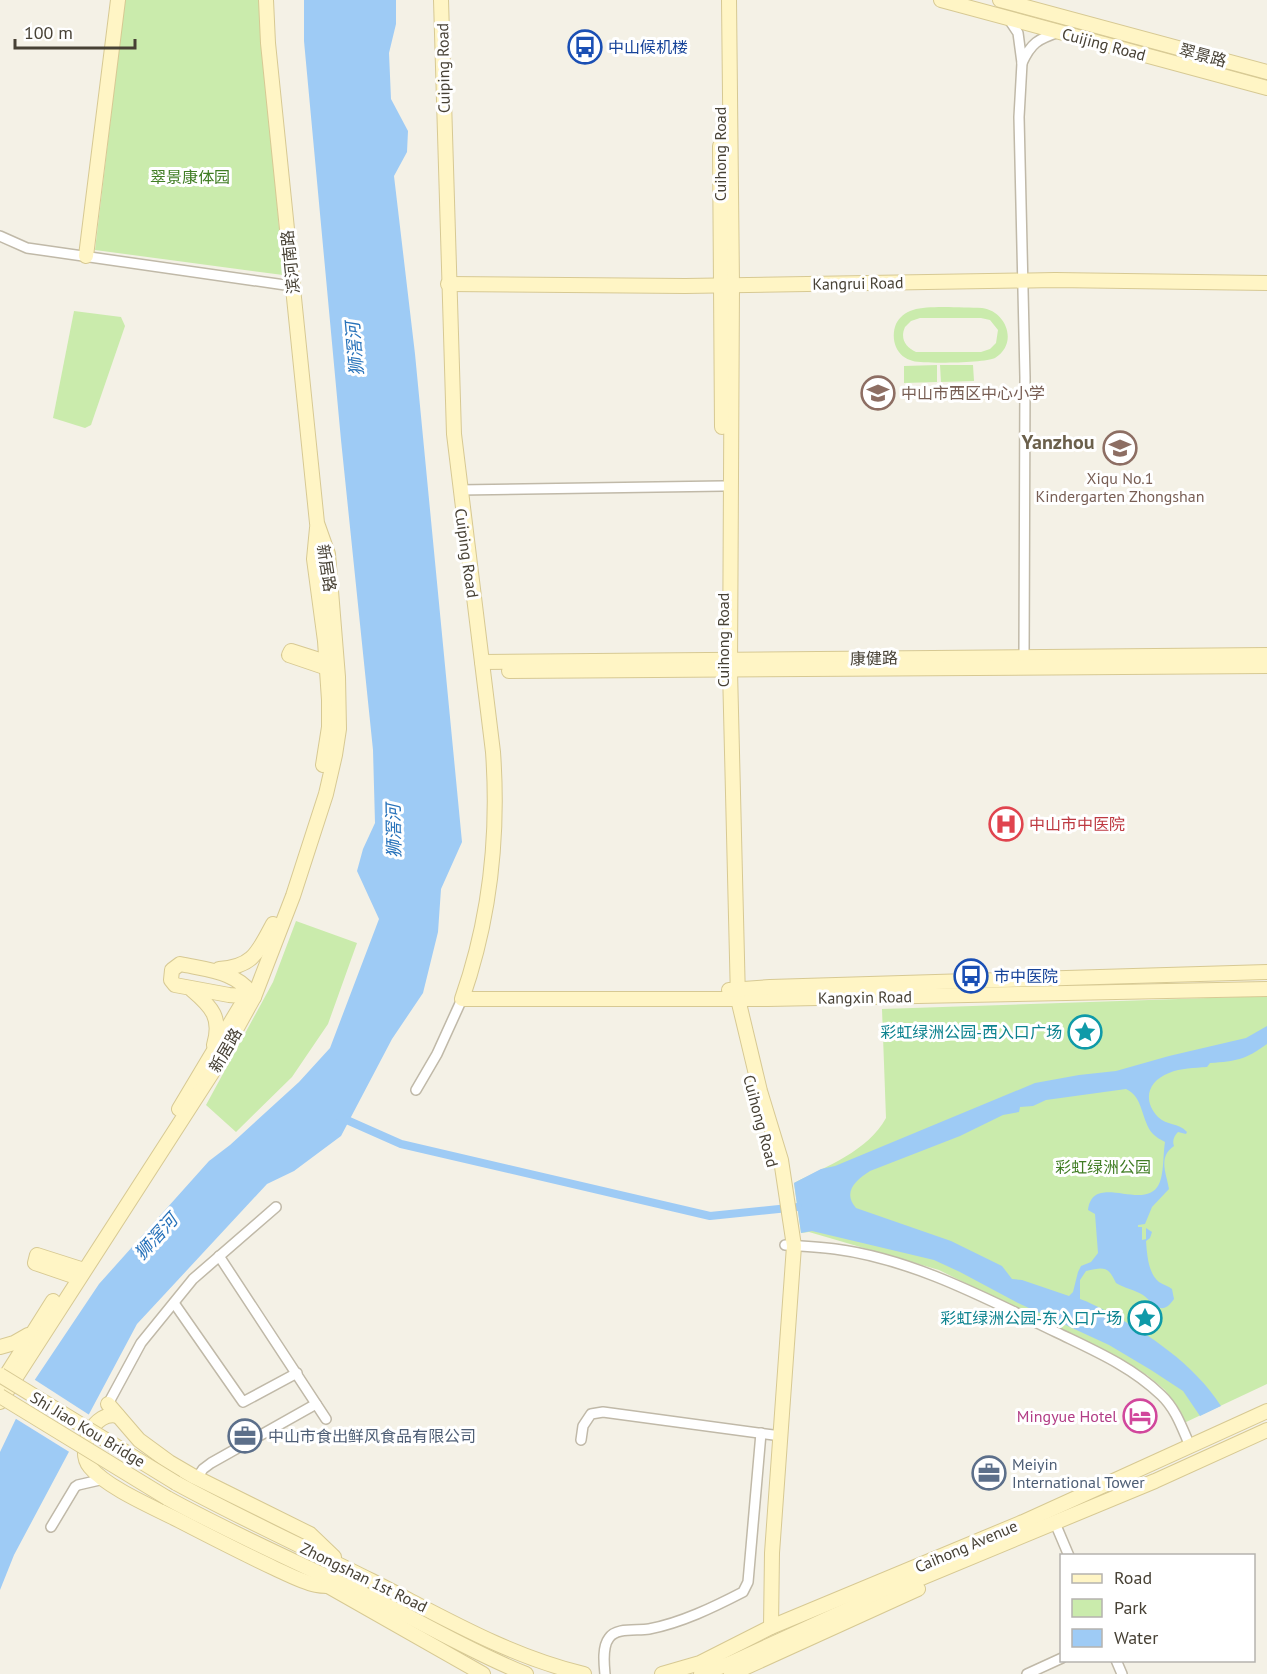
<svg xmlns="http://www.w3.org/2000/svg" width="1267" height="1674" viewBox="0 0 1267 1674" font-family="'PT Sans','Noto Sans SC',sans-serif">
	<style>
		.green { fill: #caebac; fill-rule: evenodd }
		.water { fill: #9ecbf5; fill-rule: evenodd }
		.pier { fill: #f4f1e6 }
		.lines { fill: none; stroke-linecap: round; stroke-linejoin: round }
		.canal { stroke: #9ecbf5; stroke-width: 8 }
		.street-casing { stroke: #c0b9a8; stroke-width: 12 }
		.secondary-casing { stroke: #d7c993; stroke-width: 16 }
		.street { stroke: #fff; stroke-width: 9 }
		.secondary { stroke: #fff5c5; stroke-width: 14 }
		.secondary-bridge-casing { stroke: #d7c993; stroke-width: 16; stroke-linecap: butt }
		.secondary-bridge { stroke: #fff5c5; stroke-width: 14 }
		.labels { text-anchor: middle; stroke-width: 6; stroke-linejoin: round; paint-order: stroke }
		.street-label { font-size: 16px; fill: #474135; stroke: #fff }
		.transit-label { font-size: 16px; fill: #164399; stroke: #fff; text-anchor: start }
		.park-label { font-size: 16px; fill: #407d24; stroke: #fff }
		.education-label { font-size: 16px; fill: #785e54; stroke: #fff; text-anchor: start }
		.health-label { font-size: 16px; fill: #be3a42; stroke: #fff; text-anchor: start }
		.culture-label { font-size: 16px; fill: #0d838f; stroke: #fff; text-anchor: end }
		.hotel-label { font-size: 16px; fill: #b23c85; stroke: #fff; text-anchor: end }
		.service-label { font-size: 16px; fill: #4e5e75; stroke: #fff; text-anchor: start }
		.water-label { font-size: 18px; font-style: italic; fill: #2772ba; stroke: #fff }
		.quarter-label { font-size: 20px; font-weight: bold; fill: #6b604b; stroke: #fff }
	</style>
	<rect width="100%" height="100%" fill="#f4f1e6"/>
	<g class="green">
		<polygon points="125,0 260,0 283,275 95,250"/>
		<path d="M982,308C1006,311 1019,343 995,358C986,363 924,364 913,361C905,359 899,354 896,347C893,340 893,331 896,324C899,318 905,312 913,310C930,305 963,308 982,308ZM981,318L990,320L998,330L996,343L990,349L981,352H916C905,347 900,338 905,327L911,321L920,318Z"/>
		<polygon points="74,311 121,317 125,326 91,425 85,428 53,418"/>
		<polygon points="937,365 937,382 904,383 904,366"/>
		<polygon points="940,365 973,365 974,381 941,382"/>
		<polygon points="296,921 357,943 328,1024 292,1077 236,1132 206,1105 273,982"/>
		<path d="M1267,996V1384L1184,1423L1177,1406L1165,1390L1147,1375L1098,1349L939,1270L809,1232L801,1233L794,1183C827,1166 868,1151 886,1118L882,1009Z"/>
	</g>
	<g class="water">
		<polygon points="304,0 396,0 396,24 389,53 391,99 408,131 407,152 394,176 415,354 462,842 441,889 438,932 423,993 392,1039 341,1136 294,1171 267,1184 137,1324 14,1555 0,1590 0,1452 34,1381 99,1284 209,1161 230,1145 299,1082 330,1048 379,919 357,871 363,849 375,823 373,750 341,440 304,41"/>
		<path d="M1267,1026V1044C1245,1060 1237,1061 1210,1063L1207,1067C1194,1068 1181,1068 1169,1073C1148,1081 1142,1100 1158,1117C1167,1126 1178,1122 1187,1132L1186,1134L1178,1132C1174,1136 1172,1141 1174,1146C1158,1157 1166,1172 1169,1189L1152,1207L1145,1224L1138,1225V1227H1142V1240L1146,1239V1228L1152,1232L1150,1238L1146,1241C1147,1254 1148,1273 1159,1282C1164,1285 1168,1286 1172,1289L1174,1299C1161,1318 1154,1303 1143,1295C1135,1290 1124,1288 1116,1283C1108,1266 1104,1267 1086,1271L1080,1280V1299C1089,1302 1098,1307 1106,1311C1149,1334 1194,1364 1221,1406L1200,1416L1183,1391L1151,1370L1109,1345L1018,1303L960,1272L934,1260L812,1231L801,1233L794,1183L821,1169L835,1166L1035,1083L1079,1075L1116,1071L1169,1056L1246,1038ZM1126,1089C1144,1097 1141,1121 1153,1134C1156,1137 1161,1140 1165,1142C1163,1154 1164,1175 1159,1184C1145,1213 1093,1171 1088,1210L1095,1214L1098,1253L1091,1262L1081,1266L1078,1272L1073,1292L1069,1296L1022,1280L1012,1279L1002,1266L951,1241L856,1208C842,1192 856,1180 870,1171L960,1136L1003,1115L1019,1112L1020,1107L1033,1106L1046,1100Z"/>
	</g>
	<polygon class="pier" points="32,1378 91,1416 71,1453 13,1417"/>
	<g class="lines">
		<polyline class="canal" points="340,1117 401,1144 710,1216 798,1207"/>
		<g class="street-casing">
			<g id="street">
				<path d="M1008,18L1018,33L1022,63C1031,43 1038,39 1059,32"/>
				<polyline points="1022,63 1019,117 1025,377 1024,661"/>
				<polyline points="0,236 27,248 292,286"/>
				<polyline points="459,490 723,486"/>
				<polyline points="416,1090 437,1054 462,999"/>
				<path d="M785,1245C802,1246 819,1247 835,1249C913,1259 987,1299 1056,1332C1093,1350 1131,1366 1161,1395C1176,1409 1182,1428 1190,1446"/>
				<polyline points="219,1256 326,1419"/>
				<polyline points="174,1303 243,1402 297,1373"/>
				<polyline points="108,1404 141,1343 193,1279 276,1207"/>
				<polyline points="581,1440 583,1426 591,1414 603,1412 781,1436"/>
				<polyline points="197,1478 203,1469 211,1463 316,1404"/>
				<polyline points="1055,1523 1069,1556"/>
				<polyline points="51,1527 75,1487 78,1485 104,1479"/>
				<polyline points="1116,1660 1122,1674"/>
				<path d="M605,1674C604,1664 602,1647 609,1638C616,1627 637,1631 649,1629C681,1623 714,1607 743,1592L748,1582L761,1433"/>
				<polyline points="1027,1674 1062,1658"/>
			</g>
		</g>
		<g class="secondary-casing">
			<g id="secondary">
				<path d="M441,0L454,434L493,752C499,836 490,919 462,999H768L1267,989"/>
				<polyline points="729,0 732,285 730,670 738,999 760,1091 781,1160 794,1246 772,1553 771,1627"/>
				<polyline points="941,0 1267,88"/>
				<polyline points="1000,0 1267,72"/>
				<polyline points="720,146 722,427"/>
				<polyline points="86,256 118,0"/>
				<polyline points="448,284 685,286 1055,280 1267,283"/>
				<polyline points="317,528 314,559 325,641 329,700 329,727 323,765"/>
				<polyline points="482,662 1267,655"/>
				<polyline points="332,664 291,651 289,655 333,670"/>
				<polyline points="509,671 1267,666"/>
				<path d="M180,964C208,970 237,971 254,997L229,995L175,985L171,980L172,970Z"/>
				<path d="M219,969C253,967 258,952 273,924"/>
				<path d="M192,990C212,1007 222,1018 214,1045"/>
				<polyline points="729,990 770,987 1267,972"/>
				<polyline points="179,1109 240,1007"/>
				<polyline points="79,1278 35,1263 37,1255 84,1270"/>
				<polyline points="0,1347 14,1343 28,1335"/>
				<polyline points="0,1385 53,1301"/>
				<polyline points="0,1402 212,1073 254,997 293,896 326,794 335,755 339,729 338,677 328,554 317,523 268,43 266,0"/>
				<polyline points="108,1404 139,1440 169,1462 193,1476 310,1534 334,1557"/>
				<path d="M118,1416C95,1409 75,1449 90,1467C107,1488 155,1508 180,1521C211,1537 242,1553 274,1568C287,1574 302,1582 316,1585C325,1587 334,1586 343,1585"/>
				<path d="M176,1483C240,1518 306,1548 372,1581C441,1616 508,1656 584,1674"/>
				<path d="M167,1498C236,1536 308,1567 378,1601C427,1625 475,1654 526,1674"/>
				<polyline points="328,1586 483,1674"/>
				<polyline points="662,1674 700,1663 771,1627 1023,1522 1267,1411"/>
				<polyline points="701,1674 731,1663 873,1598 1155,1481 1267,1430"/>
				<polyline points="731,1674 918,1589"/>
			</g>
		</g>
		<use href="#street" class="street"/>
		<use href="#secondary" class="secondary"/>
		<g class="secondary-bridge-casing">
			<g id="secondary-bridge">
				<polyline points="0,1375 176,1483"/>
				<polyline points="0,1396 167,1498"/>
			</g>
		</g>
		<use href="#secondary-bridge" class="secondary-bridge"/>
	</g>
	<defs>
		<g id="bus-ring" transform="scale(1.725)"><circle r="9.5" fill="#fff" stroke="#1a4fb4" stroke-width="1.5"/><path d="M-5-6H5V4H4V6H2V4H-2V6H-4V4H-5ZM-3.5-4V0h7V-4ZM-3.5 1.2v1.5H-2V1.2ZM2 1.2v1.5H3.5V1.2Z" fill="#1a4fb4"/></g>
		<g id="school-ring" transform="scale(1.725)"><circle r="9.5" fill="#fff" stroke="#8d6e63" stroke-width="1.5"/><path d="M0-5L7-2L0 1L-7-2ZM-4 1L0 2.5L4 1V4Q0 6-4 4Z" fill="#8d6e63"/></g>
		<g id="hospital-ring" transform="scale(1.725)"><circle r="9.5" fill="#fff" stroke="#e0444e" stroke-width="1.5"/><path d="M-5-5h3v3.5h4V-5h3V5h-3V1.5h-4V5h-3Z" fill="#e0444e"/></g>
		<g id="sight-ring" transform="scale(1.725)"><circle r="9.5" fill="#fff" stroke="#0f9aa8" stroke-width="1.5"/><path d="M0-6L1.8-2.2L6-1.7L2.9 1.2L3.7 5.4L0 3.3L-3.7 5.4L-2.9 1.2L-6-1.7L-1.8-2.2Z" fill="#0f9aa8"/></g>
		<g id="hotel-ring" transform="scale(1.725)"><circle r="9.5" fill="#fff" stroke="#d1479c" stroke-width="1.5"/><path d="M-6-4.5h1.5V1H6V5H4.5V3h-9V5H-6ZM-4 0a1.8 1.8 0 1 1 3.6 0ZM.5 0V-2.5h3Q6-2.5 6 0Z" fill="#d1479c"/></g>
		<g id="office-ring" transform="scale(1.725)"><circle r="9.5" fill="#fff" stroke="#5c6f8a" stroke-width="1.5"/><path d="M-6-3h4V-5.5h4V-3h4V5H-6ZM-1-4.5V-3h2v-1.5ZM-6 0V1H6V0Z" fill="#5c6f8a"/></g>
	</defs>
	<g fill-rule="evenodd">
		<use href="#bus-ring" x="585" y="47"/>
		<use href="#school-ring" x="878" y="393"/>
		<use href="#school-ring" x="1120" y="448"/>
		<use href="#hospital-ring" x="1006" y="824"/>
		<use href="#bus-ring" x="971" y="976"/>
		<use href="#sight-ring" x="1085" y="1032"/>
		<use href="#sight-ring" x="1145" y="1318"/>
		<use href="#hotel-ring" x="1140" y="1416"/>
		<use href="#office-ring" x="245" y="1436"/>
		<use href="#office-ring" x="989" y="1473"/>
	</g>
	<g class="labels">
		<g class="street-label">
			<text transform="translate(1104 44) rotate(15)" y="6">Cuijing Road</text>
			<text transform="translate(1203 55) rotate(15)" y="6">翠景路</text>
			<text transform="translate(443 68) rotate(-91)" y="6">Cuiping Road</text>
			<text transform="translate(720 154) rotate(-90)" y="6">Cuihong Road</text>
			<text transform="translate(290 262) rotate(-96)" y="6">滨河南路</text>
			<text transform="translate(858 283) rotate(-1)" y="6">Kangrui Road</text>
			<text transform="translate(467 553) rotate(82)" y="6">Cuiping Road</text>
			<text transform="translate(327 568) rotate(81)" y="6">新居路</text>
			<text transform="translate(723 640) rotate(-90)" y="6">Cuihong Road</text>
			<text transform="translate(874 658) rotate(-1)" y="6">康健路</text>
			<text transform="translate(865 997) rotate(-1)" y="6">Kangxin Road</text>
			<text transform="translate(225 1050) rotate(-60)" y="6">新居路</text>
			<text transform="translate(761 1121) rotate(75)" y="6">Cuihong Road</text>
			<text transform="translate(88 1429) rotate(31)" y="6">Shi Jiao Kou Bridge</text>
			<text transform="translate(966 1546) rotate(-23)" y="6">Caihong Avenue</text>
			<text transform="translate(364 1577) rotate(26)" y="6">Zhongshan 1st Road</text>
		</g>
		<g class="transit-label">
			<text x="608" y="53">中山候机楼</text>
			<text x="994" y="982">市中医院</text>
		</g>
		<g class="park-label">
			<text x="190" y="183">翠景康体园</text>
			<text x="1103" y="1173">彩虹绿洲公园</text>
		</g>
		<g class="education-label">
			<text x="901" y="399">中山市西区中心小学</text>
			<text x="1120" y="484" text-anchor="middle">Xiqu No.1<tspan x="1120" dy="18">Kindergarten Zhongshan</tspan></text>
		</g>
		<g class="health-label">
			<text x="1029" y="830">中山市中医院</text>
		</g>
		<g class="culture-label">
			<text x="1062" y="1038">彩虹绿洲公园-西入口广场</text>
			<text x="1122" y="1324">彩虹绿洲公园-东入口广场</text>
		</g>
		<g class="hotel-label">
			<text x="1117" y="1422">Mingyue Hotel</text>
		</g>
		<g class="service-label">
			<text x="268" y="1442">中山市食出鲜风食品有限公司</text>
			<text x="1012" y="1470">Meiyin<tspan x="1012" dy="18">International Tower</tspan></text>
		</g>
		<g class="water-label">
			<text transform="translate(355 349) rotate(-95)" y="6">狮滘河</text>
			<text transform="translate(394 831) rotate(-91)" y="6">狮滘河</text>
			<text transform="translate(156 1237) rotate(-48)" y="6">狮滘河</text>
		</g>
		<g class="quarter-label">
			<text x="1058" y="449">Yanzhou</text>
		</g>
	</g>
	<rect x="1060" y="1554" width="195" height="108" fill="#ffffff" stroke="#b5b3ae" stroke-width="1.5"/>
	<rect x="1072" y="1574" width="30" height="9" fill="#fff5c5" stroke="#b5b3ae" stroke-width="1.5"/>
	<text x="1114" y="1584" font-size="18" fill="#474135">Road</text>
	<rect x="1072" y="1599" width="30" height="18" fill="#caebac" stroke="#b5b3ae" stroke-width="1.5"/>
	<text x="1114" y="1614" font-size="18" fill="#474135">Park</text>
	<rect x="1072" y="1629" width="30" height="18" fill="#9ecbf5" stroke="#b5b3ae" stroke-width="1.5"/>
	<text x="1114" y="1644" font-size="18" fill="#474135">Water</text>
	<path d="M15 39v9h120v-9" fill="none" stroke="#474135" stroke-width="3"/>
	<text x="24" y="39" font-size="18" fill="#474135" stroke="#ffffff" stroke-width="4.5" paint-order="stroke">100 m</text>
</svg>
